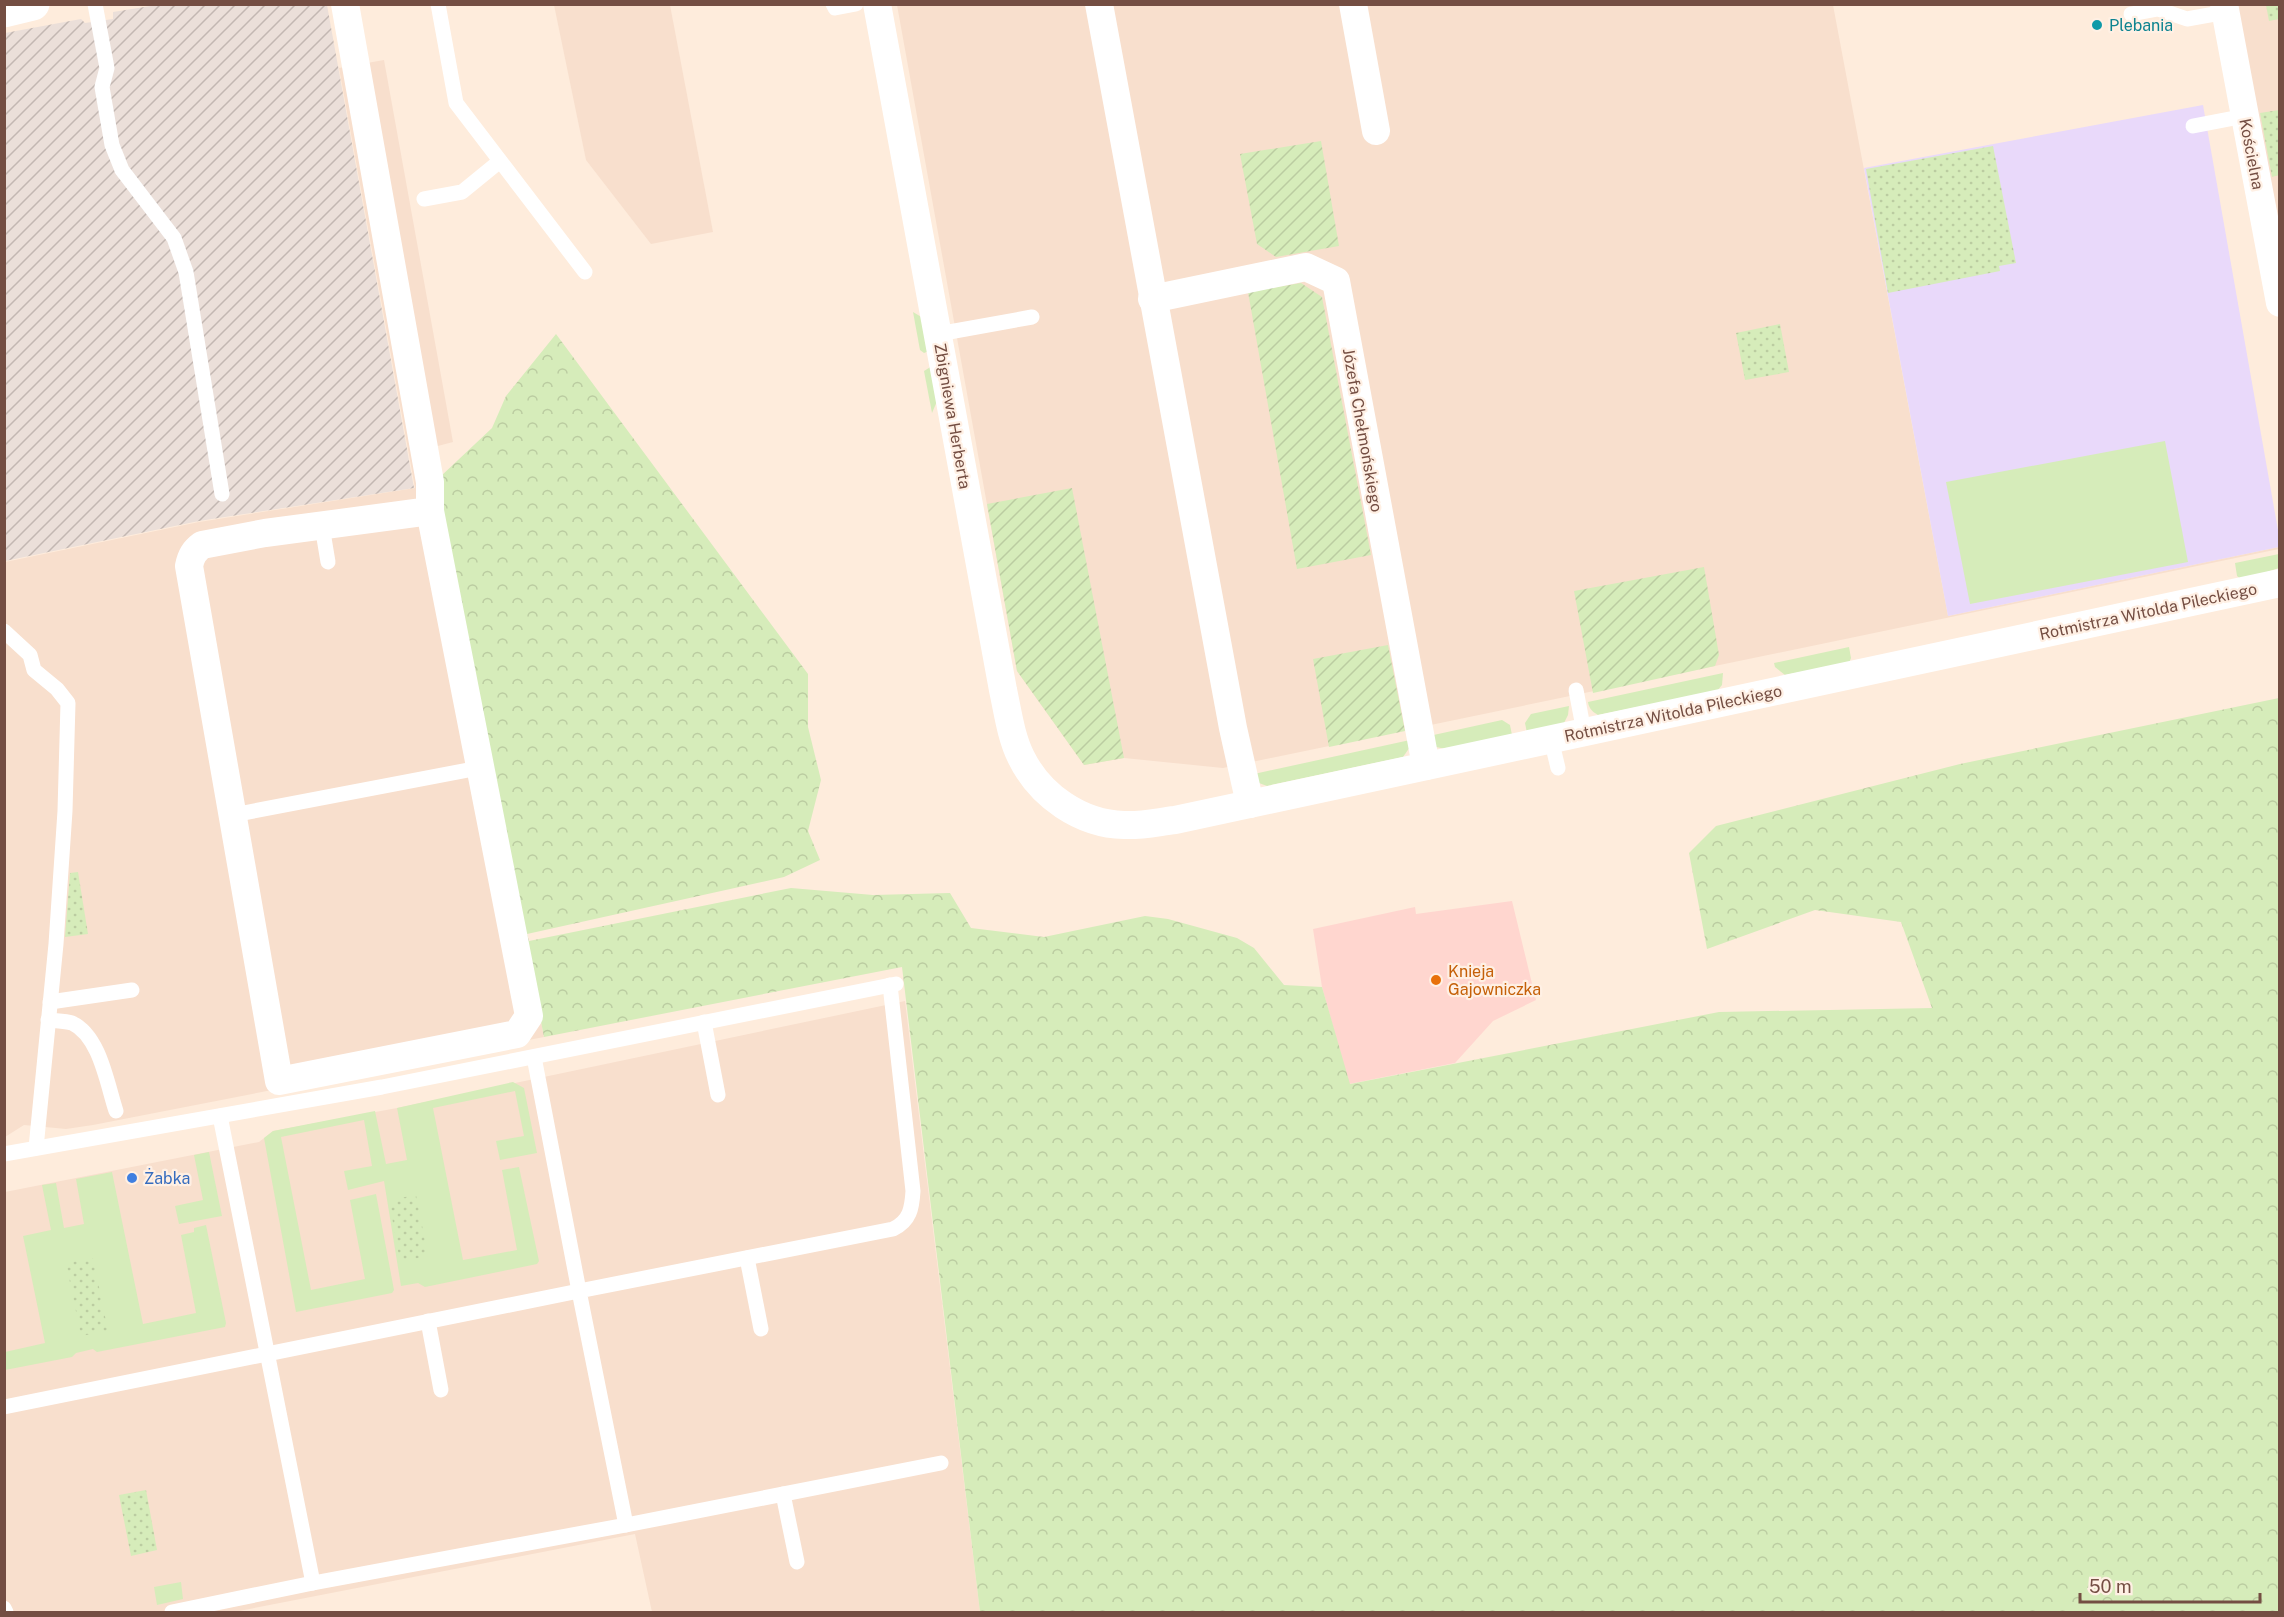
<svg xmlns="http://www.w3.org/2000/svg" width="2284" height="1617" viewBox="0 0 2284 1617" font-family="'Public Sans',sans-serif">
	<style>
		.residential { fill: #f8dfcd }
		.commercial { fill: #ffd6cf }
		.industrial { fill: url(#industrial-furrows) }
		.education { fill: #e9d9fa }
		.grass { fill: #d6ecba }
		.forest { fill: url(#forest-crowns) }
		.park { fill: url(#park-dots) }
		.garden { fill: url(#garden-furrows) }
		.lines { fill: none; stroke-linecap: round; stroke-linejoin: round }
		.service { stroke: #fff; stroke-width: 15 }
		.minor { stroke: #fff; stroke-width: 28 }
		.tertiary { stroke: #fff; stroke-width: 33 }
		.culture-dot { fill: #0f9aa8; stroke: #fff0e4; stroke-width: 2 }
		.food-dot { fill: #e8710a; stroke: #fff0e4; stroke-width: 2 }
		.shop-dot { fill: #3f7fe0; stroke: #fff0e4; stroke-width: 2 }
		.labels { text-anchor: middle; stroke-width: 4.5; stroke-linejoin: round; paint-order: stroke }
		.culture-label { font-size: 16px; fill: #0d838f; stroke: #fff0e4; text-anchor: start }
		.street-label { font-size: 16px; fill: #744e43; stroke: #fff0e4 }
		.food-label { font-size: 16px; fill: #c56008; stroke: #fff0e4; text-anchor: start }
		.shop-label { font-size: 16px; fill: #366cbe; stroke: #fff0e4; text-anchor: start }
	</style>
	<defs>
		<pattern id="industrial-furrows" width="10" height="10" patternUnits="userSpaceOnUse" patternTransform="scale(1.5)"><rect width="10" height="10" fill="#ebdfd9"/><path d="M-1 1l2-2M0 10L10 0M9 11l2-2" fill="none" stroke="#c3b7b2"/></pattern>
		<pattern id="forest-crowns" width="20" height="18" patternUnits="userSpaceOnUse" patternTransform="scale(1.5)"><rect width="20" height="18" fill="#d6ecba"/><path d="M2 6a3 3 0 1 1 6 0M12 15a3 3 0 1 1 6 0" fill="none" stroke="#bbcca1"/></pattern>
		<pattern id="park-dots" width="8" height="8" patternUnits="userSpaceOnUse" patternTransform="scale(1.5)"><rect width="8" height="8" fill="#d6ecba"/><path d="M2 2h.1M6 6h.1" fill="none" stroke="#bbcca1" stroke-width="1.8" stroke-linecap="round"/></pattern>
		<pattern id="garden-furrows" width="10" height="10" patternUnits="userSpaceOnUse" patternTransform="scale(1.5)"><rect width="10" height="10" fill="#d6ecba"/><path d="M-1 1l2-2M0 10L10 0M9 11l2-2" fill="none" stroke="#bbcca1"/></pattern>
	</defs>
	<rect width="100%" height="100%" fill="#feecdc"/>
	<g class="residential">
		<polygon points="554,5 670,5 713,232 651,244 586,160"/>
		<polygon points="897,5 1833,5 1948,616 2279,547 2279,549 1223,768 1124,758 1084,765 1017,671"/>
		<polygon points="2226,5 2279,5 2279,288"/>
		<polygon points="384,60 453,442 434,447 439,504 544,1037 93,1125 66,1129 24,1125 5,1137 5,562 199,522 415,488 339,68"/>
		<polygon points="905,1001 980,1612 652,1612 635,1534 234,1612 5,1612 5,1192 259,1142 273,1131 397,1108"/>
	</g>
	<polygon class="commercial" points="1512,901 1536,1000 1493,1021 1455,1063 1349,1084 1322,987 1313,929 1415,907 1416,914"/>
	<polygon class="industrial" points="157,5 327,5 414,488 199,521 5,561 5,33 81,19 85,23 113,19 113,12"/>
	<polygon class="education" points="2203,105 2279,536 2279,547 1948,616 1864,168"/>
	<g class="grass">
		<polygon points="913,312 923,318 929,351 924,353 920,350"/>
		<polygon points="932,366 938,399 932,413 924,371"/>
		<polygon points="2165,441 2188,562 1970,604 1946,482"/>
		<polygon points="2279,554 2279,568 2242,580 2237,576 2235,563"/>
		<polygon points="1849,647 1851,658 1849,663 1785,675 1775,667 1774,663"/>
		<path d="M1723,673L1722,685L1717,691L1598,715C1593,712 1589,709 1588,702Z"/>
		<polygon points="1569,706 1568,715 1564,723 1527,733 1525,723 1531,714"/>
		<polygon points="1502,720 1510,725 1512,735 1446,749 1436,747 1429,736"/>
		<polygon points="1410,740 1410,747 1403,757 1267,786 1259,783 1254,774"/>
		<polygon points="513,1082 524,1088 537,1153 500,1160 496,1141 524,1136 515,1091 433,1108 463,1260 517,1250 502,1170 519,1167 539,1261 537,1264 425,1287 418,1283 401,1286 384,1181 348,1190 344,1171 372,1166 364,1120 281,1137 311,1290 365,1279 350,1200 376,1194 394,1290 392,1293 296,1312 264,1138 273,1131 375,1111 386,1164 407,1160 397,1108"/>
		<polygon points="209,1152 222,1216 179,1224 175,1206 203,1200 194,1155"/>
		<polygon points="112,1172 143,1324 196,1313 181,1235 194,1232 194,1228 206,1225 226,1323 225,1327 97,1352 93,1349 76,1353 72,1357 5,1370 5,1352 45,1343 23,1236 51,1230 42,1185 56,1183 64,1228 84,1224 76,1179"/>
		<polygon points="181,1582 183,1599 157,1605 154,1587"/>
	</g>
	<polygon class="forest" points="556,334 808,674 808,727 821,780 808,831 820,860 784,877 527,934 529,941 791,888 873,895 950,893 971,928 1044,937 1145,916 1168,919 1237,938 1254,948 1284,985 1322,987 1350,1084 1719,1012 1932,1008 1901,922 1815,910 1707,949 1689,853 1716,826 1960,764 2279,698 2279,1612 980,1612 902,967 544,1037 439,504 440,477 492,428 506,396"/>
	<g class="park">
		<polygon points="2266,5 2279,5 2279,19 2269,21"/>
		<polygon points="2279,110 2279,175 2272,177 2260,113"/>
		<polygon points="1993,146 2016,263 1999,266 2000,271 1888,293 1866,169"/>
		<polygon points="1780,324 1789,372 1745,380 1736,333"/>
		<polygon points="78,872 88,934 65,937 70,873"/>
		<polygon points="416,1195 428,1256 400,1262 389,1200"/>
		<polygon points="93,1258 108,1331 81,1336 66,1263"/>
		<polygon points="146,1490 157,1550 131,1556 119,1495"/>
	</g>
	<g class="garden">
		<polygon points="1321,141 1339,246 1276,257 1257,244 1240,154"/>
		<polygon points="1301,283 1322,297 1371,555 1297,569 1248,292"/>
		<polygon points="1072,488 1124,758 1084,765 1017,671 987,504"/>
		<polygon points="1704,567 1719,655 1715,666 1593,693 1574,591"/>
		<polygon points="1388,645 1405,731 1329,747 1313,659"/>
	</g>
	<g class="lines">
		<g class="service">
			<polyline points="95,4 107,68 102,87 112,145 122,170 174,238 186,272 222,494"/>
			<polyline points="438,4 456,103 585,272"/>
			<polyline points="833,4 835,8 856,4"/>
			<polyline points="2131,14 2158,9 2187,19 2226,12"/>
			<polyline points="2193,126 2245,116"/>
			<polyline points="424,199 462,192 500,161"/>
			<polyline points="938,334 1032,317"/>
			<polyline points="322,526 328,562"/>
			<polyline points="4,631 30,655 34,670 57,689 68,703 65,811 56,944 36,1148"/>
			<polyline points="1576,690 1584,732"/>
			<polyline points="1551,739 1558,768"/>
			<polyline points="233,815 479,768"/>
			<polyline points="50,1002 132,990"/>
			<path d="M48,1020C55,1021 65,1021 72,1023C100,1036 107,1084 116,1111"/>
			<polyline points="704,1022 718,1095"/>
			<polyline points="4,1154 382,1087 896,984"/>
			<polyline points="747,1258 761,1329"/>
			<polyline points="428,1321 441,1390"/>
			<polyline points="4,1407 579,1291 534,1057"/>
			<polyline points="783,1494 797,1562"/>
			<polyline points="626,1525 941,1463"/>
			<path d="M313,1583L626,1525L579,1291L893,1229C910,1221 912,1208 913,1191L890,985"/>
			<polyline points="4,1608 6,1612"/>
			<polyline points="172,1612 313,1583 220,1116"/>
		</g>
		<g class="minor">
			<path d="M345,4L430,482V511L265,533L202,545C194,551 191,556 189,566L279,1081L517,1034L529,1016L430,511"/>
			<path d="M877,4L1003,690C1008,713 1011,737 1021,757C1040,796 1081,824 1124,825C1141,826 1158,822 1175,820L2280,583"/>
			<polyline points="1099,4 1233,728 1250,804"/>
			<polyline points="1353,4 1376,131"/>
			<polyline points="2224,4 2280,303"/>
			<polyline points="1152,299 1306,267 1336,281 1426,766"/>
		</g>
		<polyline class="tertiary" points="4,11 33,4"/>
	</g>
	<circle class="culture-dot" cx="2097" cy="25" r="6"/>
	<circle class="food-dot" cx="1436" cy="980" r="6"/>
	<circle class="shop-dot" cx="132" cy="1178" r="6"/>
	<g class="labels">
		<g class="culture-label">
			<text x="2109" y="31">Plebania</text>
		</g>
		<g class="street-label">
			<text transform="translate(2252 154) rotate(79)" y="6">Kościelna</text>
			<text transform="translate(953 416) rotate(80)" y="6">Zbigniewa Herberta</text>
			<text transform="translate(1363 430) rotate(80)" y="6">Józefa Chełmońskiego</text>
			<text transform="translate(2148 611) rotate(-12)" y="6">Rotmistrza Witolda Pileckiego</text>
			<text transform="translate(1673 713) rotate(-12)" y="6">Rotmistrza Witolda Pileckiego</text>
		</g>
		<g class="food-label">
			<text x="1448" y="977">Knieja<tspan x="1448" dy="18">Gajowniczka</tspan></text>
		</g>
		<g class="shop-label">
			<text x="144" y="1184">Żabka</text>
		</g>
	</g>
	<rect width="2284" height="1617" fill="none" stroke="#744e43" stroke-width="12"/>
	<path d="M2080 1593v9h180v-9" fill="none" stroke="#744e43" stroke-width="3"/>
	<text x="2089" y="1593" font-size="18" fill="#744e43" stroke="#fff0e4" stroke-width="4.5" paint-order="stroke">50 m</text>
</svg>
